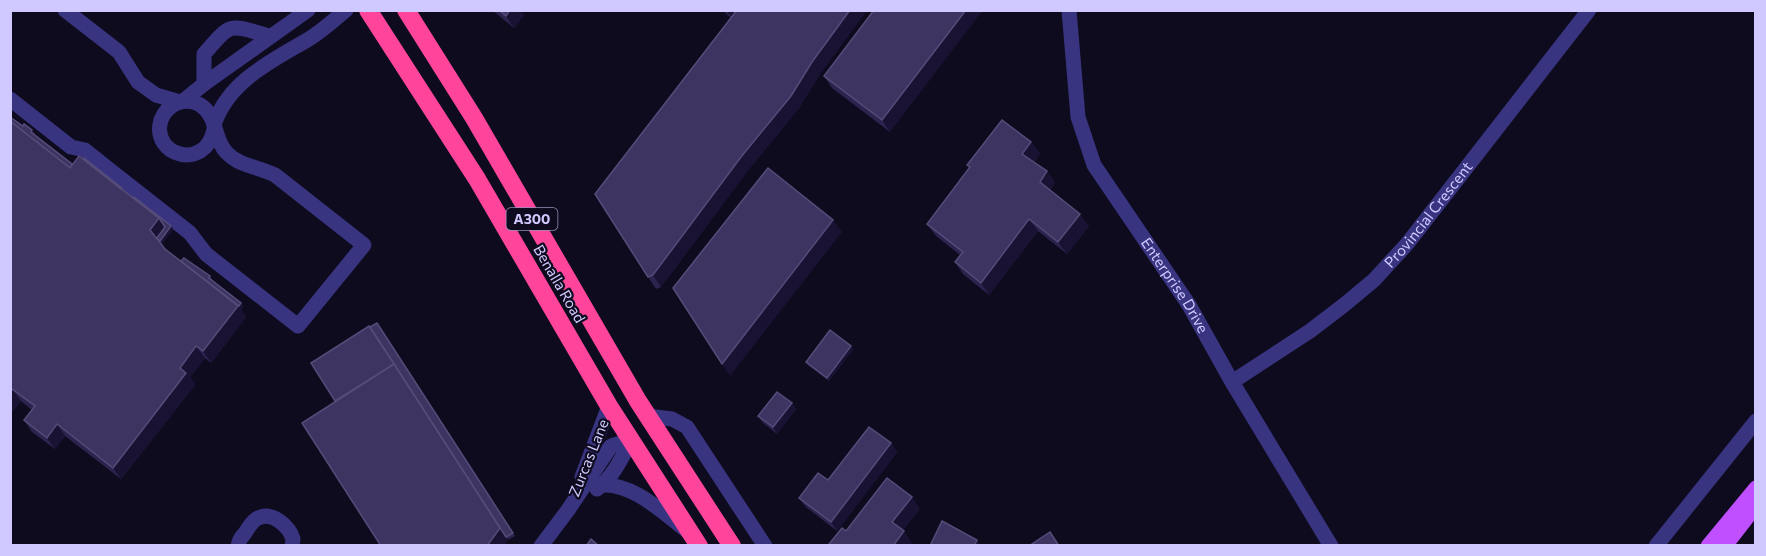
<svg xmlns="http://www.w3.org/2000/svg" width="1766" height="556" viewBox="0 0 1766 556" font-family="Commissioner,sans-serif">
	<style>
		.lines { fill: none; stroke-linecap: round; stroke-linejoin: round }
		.minor { stroke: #383480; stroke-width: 15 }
		.major { stroke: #c050ff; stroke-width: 15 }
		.highway { stroke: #ff449b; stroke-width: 18 }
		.wall { fill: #2c234e }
		.shaded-wall { fill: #191233 }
		.building { fill: #3e3461; stroke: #554c7a; stroke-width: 1.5 }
		.labels { text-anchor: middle; stroke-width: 4.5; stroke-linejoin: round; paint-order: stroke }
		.shield { fill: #0f0b1f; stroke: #9690bc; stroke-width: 1.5 }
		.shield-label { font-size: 14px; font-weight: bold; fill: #d0c9ff }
		.street-label { font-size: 15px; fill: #d0c9ff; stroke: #0f0b1f }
	</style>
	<rect width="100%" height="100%" fill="#0f0b1f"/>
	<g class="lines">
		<g class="minor">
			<polyline points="65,10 119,52 138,82 156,95 180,102"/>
			<path id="s1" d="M1069,10L1078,117L1094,165L1189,305L1232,382L1331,546"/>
			<path d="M204,84V54C232,22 228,24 269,36"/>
			<path d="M10,99L71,147L85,150L110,170L190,233L206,254L298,326L364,245L275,175C257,166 240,167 226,152C214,139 217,118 203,107C196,101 186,100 177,103C170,106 164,112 161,120C150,156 206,172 214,129"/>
			<polyline points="183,101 204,84 308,10"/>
			<path d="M214,125C228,81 272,61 309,39C322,31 334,20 346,10"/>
			<path id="s2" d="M1232,382L1310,331L1344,305L1374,280L1407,244L1589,10"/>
			<polyline points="647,416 672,419 687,427 765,546"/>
			<polyline points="582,477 609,406"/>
			<path d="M603,485C634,484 662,512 686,530"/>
			<path d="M597,489C613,477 622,458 631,440"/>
			<path d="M238,546C239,540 241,537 245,533C248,528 253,520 258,518C272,511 289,526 293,539L292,546"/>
			<polyline points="541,546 568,510 611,446 631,440"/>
			<polyline points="1656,546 1756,421"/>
		</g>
		<g class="major">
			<polyline points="1708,546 1756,488"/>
			<polyline points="1725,546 1756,506"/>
		</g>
		<g class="highway">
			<polyline points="368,10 477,179 609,406 699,546"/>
			<polyline points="406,10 474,118 638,401 732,546"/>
		</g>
	</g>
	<g class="wall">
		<polygon points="492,10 520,10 524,15 514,28"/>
		<polygon points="722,10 867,10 820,74 799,108 749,169 661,287 656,289 648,277 731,18"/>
		<polygon points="874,10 890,132 832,88 824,76"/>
		<polygon points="23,126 35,133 34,134 72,164 122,188 124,191 173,229 162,244 165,249 181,261 210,276 212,280 241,303 243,306 241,310 246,317 211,363 205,358 190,377 195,385 121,479 65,436 55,449 32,432 24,420 32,410 21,401 10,414"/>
		<polygon points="1031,142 1040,154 1034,162 1047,171 1055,183 1050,190 1089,226 1067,254 1038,231 989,295 963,274 955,262 960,255 936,236 927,224 969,168 967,165"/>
		<polygon points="369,326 515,536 508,540"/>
		<polygon points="851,346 853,349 829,381 808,365 806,362"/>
		<polygon points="792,403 796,409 777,434 762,422 758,416"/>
		<polygon points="891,443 897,452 837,531 806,507 799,498"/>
	</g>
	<g class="shaded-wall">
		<polygon points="510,10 520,10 524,15 514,28 506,16"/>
		<polygon points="726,10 738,10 732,18"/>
		<polygon points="850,10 867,10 820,74 799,108 749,169 661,287 653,275"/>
		<polygon points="966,10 983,10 890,132 882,120"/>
		<polygon points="1031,142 1040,154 1031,165 1022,154"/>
		<polygon points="1047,171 1055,183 1048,194 1040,182"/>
		<polygon points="1080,214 1089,226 1067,254 1058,242"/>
		<polygon points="159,218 167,230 159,241 150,230"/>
		<polygon points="1029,219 1038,231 989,295 981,283"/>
		<polygon points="833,220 842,232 730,376 722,364"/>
		<polygon points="171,226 173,229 162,244 160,241"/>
		<polygon points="241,303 243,306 241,310 246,317 211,363 203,351 238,306"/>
		<polygon points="196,346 205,358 190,377 195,385 121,479 113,468 180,368"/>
		<polygon points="851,346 853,349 829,381 827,378"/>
		<polygon points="402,376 508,540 504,546 487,546"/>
		<polygon points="12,389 21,401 10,414 10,391"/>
		<polygon points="792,403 796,409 777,434 773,427"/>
		<polygon points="57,424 65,436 55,449 47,438"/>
		<polygon points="891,443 897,452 837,531 831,522"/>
		<polygon points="912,497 920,509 900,534 892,522"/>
		<polygon points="904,531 912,543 910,546 893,546"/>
		<polygon points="977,540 981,546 974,546"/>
	</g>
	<g class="building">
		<polygon points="499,10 510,10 506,16"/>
		<polygon points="737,10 850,10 812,62 791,96 741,157 653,275 648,277 595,194"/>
		<polygon points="874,10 966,10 882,120 824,76"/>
		<polygon points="10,117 23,126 24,124 32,130 31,132 72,164 70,168 10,121"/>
		<polygon points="1002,120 1031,142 1022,154 1047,171 1040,182 1080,214 1058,242 1029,219 981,283 955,262 963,252 927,224 970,167 967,165"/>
		<polygon points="10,121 70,168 79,156 159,218 150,230 165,249 238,306 203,351 196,346 180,368 186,373 113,468 57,424 47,438 24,420 35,406 12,389 10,391"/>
		<polygon points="84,158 122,188 121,189 83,159"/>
		<polygon points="768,168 833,220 722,364 673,288"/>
		<polygon points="134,197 171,226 160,241 157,238 165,227 159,218 133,198"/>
		<polygon points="184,258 210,276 209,278 241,303 239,306 181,261"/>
		<polygon points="377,323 513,533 506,537 370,327"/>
		<polygon points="369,326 396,367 394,364 335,401 311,363"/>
		<polygon points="830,330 851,346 827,378 806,362"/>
		<polygon points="394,364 500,528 487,546 381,546 302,423"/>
		<polygon points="777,392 792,403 773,427 758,416"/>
		<polygon points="869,427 891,443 831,522 799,498 818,473 828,480"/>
		<polygon points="887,478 912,497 892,522 904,531 893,546 830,546 829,544 842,528 846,531"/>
		<polygon points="942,521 977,540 974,546 930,546"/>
		<polygon points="1050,532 1059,546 1029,546"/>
		<polygon points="591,539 599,546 586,546"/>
	</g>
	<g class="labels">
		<rect class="shield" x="506.5" y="208" width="51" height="22" rx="4.5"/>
		<g class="shield-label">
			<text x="532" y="224">A300</text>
		</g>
		<g class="street-label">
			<text dy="5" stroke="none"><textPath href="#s2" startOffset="260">Provincial Crescent</textPath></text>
			<text transform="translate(559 284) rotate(60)" y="5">Benalla Road</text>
			<text dy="5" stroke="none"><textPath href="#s1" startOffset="303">Enterprise Drive</textPath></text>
			<text transform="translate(589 458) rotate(-68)" y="5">Zurcas Lane</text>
		</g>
	</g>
	<rect width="1766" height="556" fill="none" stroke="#d0c9ff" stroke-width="24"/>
</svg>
